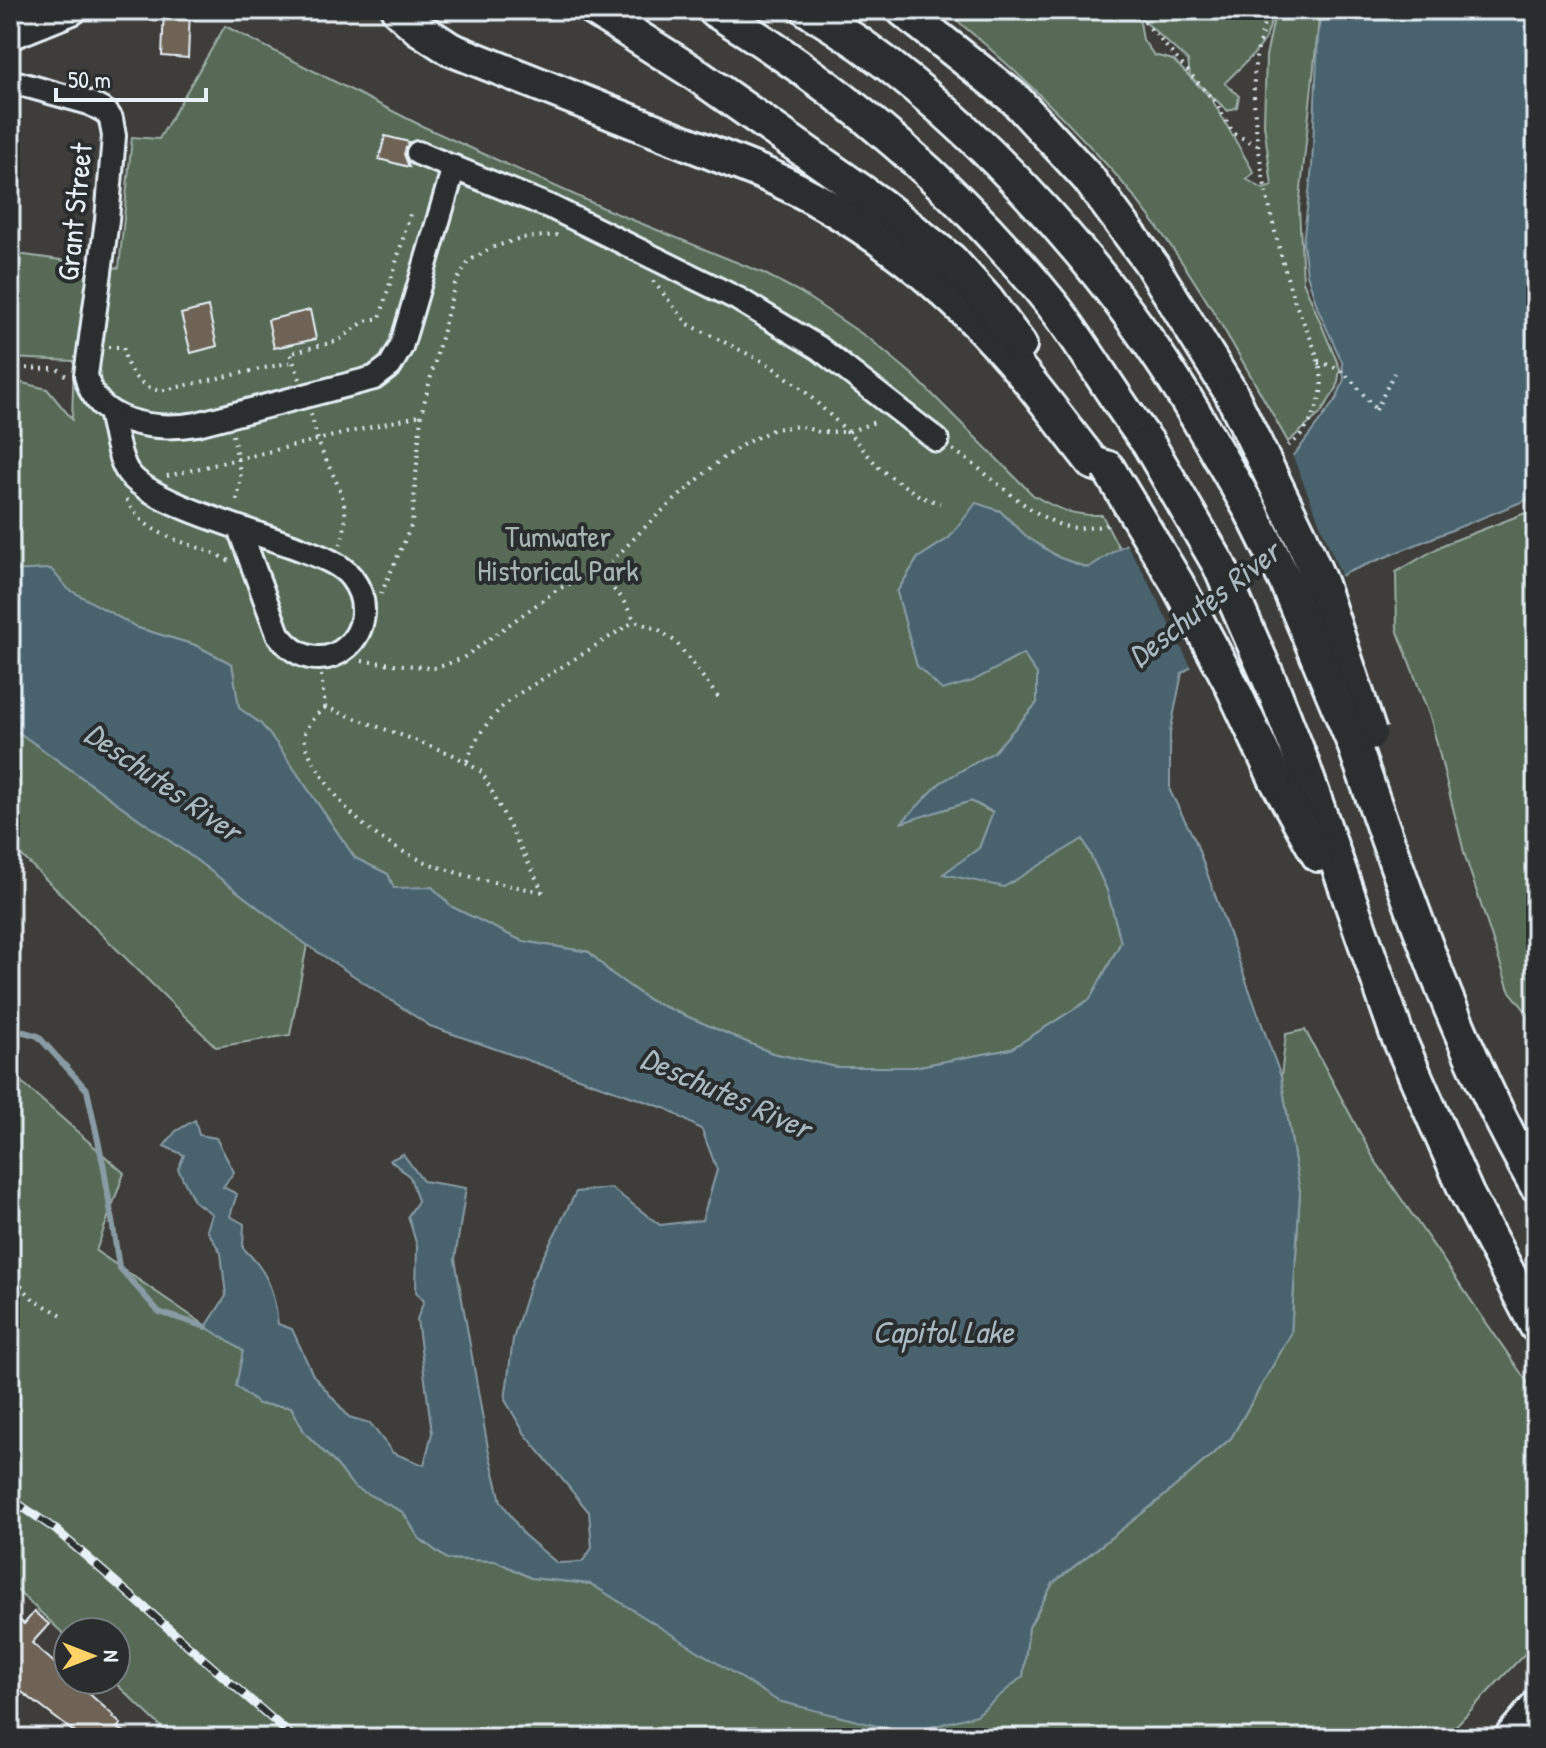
<svg xmlns="http://www.w3.org/2000/svg" width="1546" height="1748" viewBox="0 0 1546 1748" font-family="'Patrick Hand',sans-serif">
	<style>
		.green { fill: #566b57; stroke: #9faea8; stroke-width: 2 }
		.water { fill: #4a646e; stroke: #899ca5; stroke-width: 2 }
		.pier { fill: #3e3d3a }
		.lines { fill: none; stroke-linecap: round; stroke-linejoin: round }
		.stream { stroke: #899ca5; stroke-width: 6 }
		.building { fill: #6e6355; stroke: #e8f1f8; stroke-width: 2 }
		.minor-casing { stroke: #e8f1f8; stroke-width: 28 }
		.major-casing { stroke: #e8f1f8; stroke-width: 34 }
		.highway-casing { stroke: #e8f1f8; stroke-width: 38 }
		.path { stroke: #e8f1f8; stroke-width: 4; stroke-dasharray: 2 6; stroke-linecap: butt }
		.minor { stroke: #2a2d2e; stroke-width: 22 }
		.major { stroke: #2a2d2e; stroke-width: 28 }
		.highway { stroke: #2a2d2e; stroke-width: 32 }
		.rail-casing { stroke: #e8f1f8; stroke-width: 9 }
		.rail { stroke: #2a2d2e; stroke-width: 6; stroke-dasharray: 18; stroke-linecap: butt }
		.highway-bridge-casing { stroke: #e8f1f8; stroke-width: 38; stroke-linecap: butt }
		.highway-bridge { stroke: #2a2d2e; stroke-width: 32 }
		.labels { text-anchor: middle; stroke-width: 8; stroke-linejoin: round; paint-order: stroke }
		.street-label { font-size: 30px; fill: #e8f1f8; stroke: #2a2d2e }
		.park-label { font-size: 30px; fill: #a6b5b0; stroke: #2a2d2e }
		.water-label { font-size: 32px; font-style: italic; fill: #a9b9c1; stroke: #2a2d2e }
	</style>
	<rect width="100%" height="100%" fill="#3e3d3a"/>
	<filter id="ink" filterUnits="userSpaceOnUse"><feTurbulence type="fractalNoise" baseFrequency=".0125" numOctaves="2"/><feDisplacementMap in="SourceGraphic" scale="16" xChannelSelector="R" yChannelSelector="G"/><feConvolveMatrix kernelMatrix="1 2 1 2 8 2 1 2 1" color-interpolation-filters="sRGB"/></filter>
	<g filter="url(#ink)">
		<g class="green">
			<path d="M944,10H1104L1112,13L1128,10L1140,22L1143,40L1154,55L1173,60L1211,98L1254,173L1246,179L1263,189L1272,186L1264,124L1266,56L1276,10H1320L1299,208L1303,281L1340,369L1337,388L1320,414L1288,442C1237,351 1185,254 1116,175C1063,115 1006,60 944,10Z"/>
			<path d="M1132,10H1272C1271,48 1248,57 1225,83L1239,96L1237,107L1228,111L1190,76L1188,61Z"/>
			<path d="M225,26L422,126L608,210L763,273L800,292L871,340L912,374L1033,495C1056,509 1074,516 1102,515L1119,548L1088,568L1060,558L1027,537L1000,511L976,504L949,538L918,558L897,592L917,666L1005,664L1023,654L1037,674V703L994,752L940,783L903,822L971,801L993,813L979,848L1083,839L1107,890L1121,942L1090,999L1011,1049L914,1067H836L772,1053L649,1000L611,973L589,952L522,941L452,907L432,887L394,889L388,874L355,858L277,744L261,724L239,708L232,664L195,645L138,628L68,589L50,569L10,571V380L47,389L72,419L74,361L10,358V253L119,268L132,137L159,139Z"/>
			<polygon points="1536,509 1536,1024 1509,990 1465,856 1431,720 1397,629 1396,572 1445,544"/>
			<polygon points="10,726 195,859 307,945 290,1035 216,1047 10,844"/>
			<polygon points="1305,1030 1374,1159 1536,1395 1536,1642 1444,1738 173,1738 112,1680 116,1680 116,1632 68,1632 68,1638 10,1584 10,1072 124,1173 96,1251 243,1351 258,1404 291,1407 305,1433 337,1465 354,1486 403,1512 419,1538 447,1559 496,1561 531,1578 591,1584 656,1623 1023,1676 1029,1627 1053,1583 1164,1496 1231,1438 1291,1334 1300,1192 1281,1077 1286,1034"/>
		</g>
		<path class="water" d="M1322,10H1536V496L1346,573L1182,673L1170,733V791L1195,840L1281,1077L1300,1192L1291,1334L1231,1438L1164,1496L1053,1583L1029,1627L1023,1676L977,1715L927,1728H885L778,1701L591,1584L531,1578L496,1561L447,1559L419,1538L403,1512L354,1487L337,1465L305,1433L291,1407L258,1404L236,1386L243,1351L206,1327L226,1296L221,1253L207,1230L212,1214L194,1201L178,1169L184,1155L164,1146L176,1131L195,1120L199,1135L216,1138L234,1172L223,1187L237,1194L230,1216L244,1224L243,1248C268,1272 274,1290 278,1324L292,1329L313,1375L349,1417L370,1423L393,1453L424,1465L432,1433L417,1319L424,1301L416,1292L417,1246L408,1216L418,1201L410,1177L390,1160L403,1154L423,1181L466,1188L455,1259L488,1448L501,1501L524,1535L557,1563L582,1562L592,1548L589,1512L525,1434L505,1400L513,1339L531,1281L576,1192L611,1188L660,1225L702,1220L717,1170L702,1130L667,1109L430,1026L307,945L195,859L10,726V571L51,569L68,589L138,628L195,645L232,664L239,708L261,724L277,744L355,858L388,874L394,888L432,887L452,907L522,941L589,952L611,973L649,1000L772,1053L836,1067H914L1011,1049L1090,999L1121,942L1107,890L1083,839L1004,887L943,874L979,848L993,812L971,801L901,823L940,783L994,752L1037,703V674L1023,654L973,681L942,690L917,666L897,592L918,558L949,538L976,503L1000,511L1027,537L1060,558L1088,568L1119,548L1295,454L1337,398L1344,379L1342,362L1318,309L1307,274L1303,243L1312,167L1318,37Z"/>
		<polygon class="pier" points="1291,452 1343,580 1193,671 1143,572 1124,540"/>
		<g class="lines">
			<polyline class="stream" points="10,1028 38,1036 87,1090 104,1168 119,1267 159,1312 206,1327"/>
		</g>
		<g class="building">
			<polygon points="164,10 190,10 188,58 162,56"/>
			<polygon points="385,136 409,142 404,154 409,167 379,159"/>
			<polygon points="208,307 217,346 191,353 181,314"/>
			<polygon points="310,310 316,339 274,348 268,320"/>
			<polygon points="10,1612 24,1624 34,1612 49,1624 32,1643 68,1675 68,1680 74,1680 114,1716 113,1717 121,1724 117,1728 136,1738 82,1738 10,1683"/>
		</g>
		<g class="lines">
			<g class="minor-casing">
				<g id="minor">
					<path d="M10,81L89,103L106,112L111,119L114,136L107,220L86,375C95,424 155,431 197,424L374,378L390,366L401,347L454,167"/>
					<polyline points="418,153 553,208 738,299 819,348 937,440"/>
					<path d="M110,412C115,431 117,454 127,471C148,504 264,534 303,550C319,556 340,563 351,577C391,629 322,694 278,634L239,528"/>
				</g>
			</g>
			<g class="major-casing">
				<g id="major">
					<polyline points="10,35 72,10"/>
					<polyline points="1508,1738 1536,1705"/>
				</g>
			</g>
			<g class="highway-casing">
				<g id="highway">
					<path d="M398,10L418,28L450,49L760,172C862,215 955,291 1025,376C1048,404 1070,434 1093,463L1108,468"/>
					<polyline points="595,10 691,71 880,204 951,260 987,300 1020,345"/>
					<path d="M714,10C841,87 963,192 1055,308C1088,351 1115,400 1148,443"/>
					<path d="M808,10C957,99 1107,265 1195,414"/>
					<polyline points="903,10 1015,99 1088,178 1150,262 1231,393"/>
					<path d="M1353,742C1406,892 1456,1046 1536,1185"/>
					<polyline points="1302,762 1396,1032 1467,1194 1536,1326"/>
					<polyline points="1275,778 1318,855"/>
				</g>
			</g>
			<g class="path">
				<polyline points="1134,10 1216,103 1234,134 1257,145"/>
				<path d="M1268,10C1264,26 1259,42 1256,58C1246,122 1273,231 1292,294C1302,324 1326,360 1321,393C1317,413 1304,439 1284,448"/>
				<polyline points="653,281 688,324 768,364 799,386 848,432 881,470 921,497 940,503"/>
				<path d="M108,347H123C127,371 135,384 160,391L292,362"/>
				<path d="M1318,363C1347,365 1359,392 1378,412"/>
				<polyline points="10,368 58,369"/>
				<polyline points="58,369 66,376"/>
				<polyline points="300,379 290,353 338,341 365,321 380,318 411,211"/>
				<polyline points="1376,410 1394,373"/>
				<path d="M311,414C315,429 318,443 324,456C340,490 353,507 340,546"/>
				<polyline points="233,435 241,478 236,505"/>
				<path d="M953,450C988,472 1018,506 1056,523C1072,531 1095,528 1112,524"/>
				<polyline points="167,476 421,415"/>
				<path d="M126,500C151,543 190,539 229,561"/>
				<polyline points="597,572 621,597 635,621 659,630 676,642 721,701"/>
				<polyline points="381,594 412,524 421,415 455,284 469,261 491,248 521,238 558,235"/>
				<polyline points="362,661 436,668 463,658 558,589 597,572 612,561 653,519 719,461 744,444 774,429 800,426 819,432 848,432 878,421"/>
				<polyline points="321,675 325,707 452,754 482,772 543,892"/>
				<path d="M325,707C298,731 300,740 318,769C370,858 448,874 543,892"/>
				<path d="M467,761C476,735 491,716 512,698L635,621"/>
				<polyline points="10,1274 34,1300 64,1316"/>
			</g>
			<use href="#minor" class="minor"/>
			<use href="#major" class="major"/>
			<use href="#highway" class="highway"/>
			<g class="rail-casing">
				<polyline id="rail" points="10,1498 56,1530 294,1738"/>
			</g>
			<use href="#rail" class="rail"/>
			<g class="highway-bridge-casing">
				<g id="highway-bridge">
					<polyline points="1231,393 1301,537 1321,584 1370,733"/>
					<polyline points="1195,414 1251,511 1286,582 1353,742"/>
					<polyline points="1148,443 1219,565 1273,688 1302,762"/>
					<polyline points="1108,468 1177,583 1229,680 1275,778"/>
				</g>
			</g>
			<use href="#highway-bridge" class="highway-bridge"/>
		</g>
	</g>
	<g class="labels">
		<g class="street-label">
			<text transform="translate(75 212) rotate(-84)" y="10">Grant Street</text>
		</g>
		<g class="park-label">
			<text x="558" y="547">Tumwater<tspan x="558" dy="34">Historical Park</tspan></text>
		</g>
		<g class="water-label">
			<text transform="translate(1204 604) rotate(-38)" y="11">Deschutes River</text>
			<text transform="translate(163 782) rotate(35)" y="11">Deschutes River</text>
			<text transform="translate(726 1093) rotate(24)" y="11">Deschutes River</text>
			<text x="943" y="1343">Capitol Lake</text>
		</g>
	</g>
	<rect width="1546" height="1748" fill="none" stroke="#2a2d2e" stroke-width="40"/>
	<rect x="20" y="20" width="1506" height="1708" fill="none" stroke="#e8f1f8" stroke-width="3" filter="url(#ink)"/>
	<g transform="translate(92 1656) rotate(90)"><circle r="38" fill="#2a2d2e" stroke="#767b7f" stroke-width="2"/>
	<path d="M0-6L14 30L0 20L-14 30Z" fill="#ffd166"/>
	<text y="-12" font-size="22" font-weight="bold" text-anchor="middle" fill="#e8f1f8">N</text>
	</g>
	<path d="M56 88v12h150v-12" fill="none" stroke="#e8f1f8" stroke-width="4"/>
	<text x="68" y="88" font-size="24" fill="#e8f1f8" stroke="#2a2d2e" stroke-width="6" paint-order="stroke">50 m</text>
</svg>
